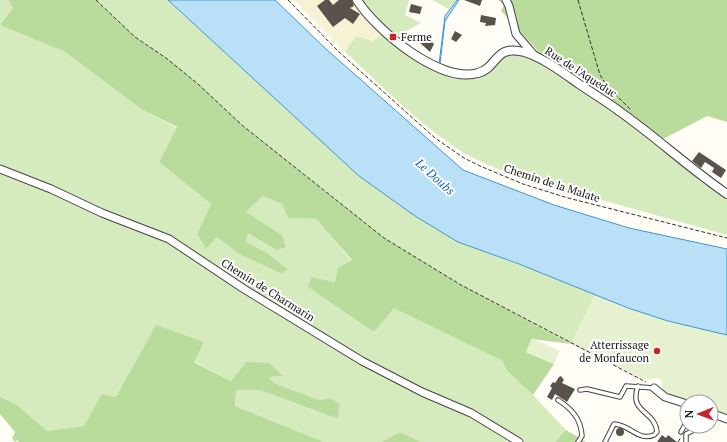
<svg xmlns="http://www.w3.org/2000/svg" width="727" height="442" viewBox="0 0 727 442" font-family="'PT Serif',serif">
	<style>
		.farmland { fill: #f6f3d4 }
		.green { fill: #d5ebbd }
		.forest { fill: #b9dc9c }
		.pitch { fill: #e6f2cf }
		.water { fill: #b9e0f7; stroke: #3f96cf }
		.building { fill: #5a524d }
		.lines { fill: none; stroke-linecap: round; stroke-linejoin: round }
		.service-casing { stroke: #444; stroke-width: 5.5 }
		.minor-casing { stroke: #444; stroke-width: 9 }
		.tertiary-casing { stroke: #444; stroke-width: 10 }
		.path { stroke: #333; stroke-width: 1; stroke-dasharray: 4 2; stroke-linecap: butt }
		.service { stroke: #fff; stroke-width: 3.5 }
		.minor { stroke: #fff; stroke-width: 7 }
		.tertiary { stroke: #fff; stroke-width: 8 }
		.poi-dot { fill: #c4262e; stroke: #fff; stroke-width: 1.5 }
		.labels { text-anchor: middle; stroke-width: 4; stroke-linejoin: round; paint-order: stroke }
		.poi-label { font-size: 11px; fill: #111; stroke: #fff; text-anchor: start }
		.street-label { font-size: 11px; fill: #111; stroke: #fff }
		.water-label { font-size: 12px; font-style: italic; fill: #1768a6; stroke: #fff }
	</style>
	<rect width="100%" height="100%" fill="#fffdf5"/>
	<polygon class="farmland" points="294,0 357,0 385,32 374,41 356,36 345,52"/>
	<g class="green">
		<polygon points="0,0 8,0 13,8 0,25"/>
		<polygon points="96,0 168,0 359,176 415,216 458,242 596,294 571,344 461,285 384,238 243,126 166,58 135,37"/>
		<path d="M357,0H409L405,15L421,23L402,33L394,42L431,68L454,76L477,79L486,73L505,56L515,54L532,61L537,50L663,139L699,181L727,200V235L523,178C503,171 483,164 464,153C421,126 383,87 345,52L356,36L373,41L385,32Z"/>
		<polygon points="432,0 456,0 449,9"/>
		<polygon points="0,25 65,52 141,109 177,128 159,162 211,204 197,234 206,249 217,237 239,254 282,274 287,268 264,251 246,242 248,233 282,235 246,212 263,196 282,204 288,218 316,219 352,261 335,282 311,277 374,332 394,307 503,361 506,370 533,395 566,430 555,442 421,442 400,432 381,442 324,442 235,406 236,390 260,390 338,419 340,404 330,398 319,400 274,383 267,377 282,376 246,362 231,381 194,361 204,342 115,397 102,394 85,426 47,431 16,404 0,397"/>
	</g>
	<g class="forest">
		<polygon points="8,0 96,0 135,37 166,58 198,84 243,126 384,238 461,285 571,344 532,339 526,352 554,364 533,395 506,370 503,361 394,308 374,332 308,287 311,277 335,282 338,268 352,260 316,219 288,218 282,204 263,196 246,212 282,235 286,247 277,250 248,233 246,242 264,251 288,269 282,274 239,254 217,237 206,249 197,234 211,204 159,162 177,127 141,109 65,52 0,25 13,8"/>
		<polygon points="498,0 727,0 727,122 707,116 663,139 637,126 537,50 501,11 504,5"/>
		<polygon points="156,325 204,342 194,362 231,381 246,362 269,363 283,376 268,377 274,383 319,400 330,398 340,404 338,419 260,390 236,390 235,406 324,442 19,442 17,440 15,442 12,438 15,432 0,414 0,397 16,404 47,431 84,426 102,394 116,397"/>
		<polygon points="566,430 586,442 555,442"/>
		<polygon points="400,432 421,442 381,442"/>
	</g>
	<g class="pitch">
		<path d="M596,294C639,313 682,324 727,335V420L711,414V402H687V405L663,392L661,380L655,378L646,380L571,344Z"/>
		<polygon points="532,338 560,351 554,364 526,352"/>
	</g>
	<g class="water">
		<polygon points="168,0 275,0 326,49 463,170 554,205 629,228 727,249 727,335 668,321 628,308 519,264 458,242 415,216 359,176"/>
		<polygon points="457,0 459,0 445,21 440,64 439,64 445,16"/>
	</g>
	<g class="building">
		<polygon points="325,0 329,0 333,5 339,0 352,0 354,6 350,8 360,14 353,24 345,18 333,27 317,6"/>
		<polygon points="464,0 482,0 480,6"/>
		<polygon points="411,4 422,7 420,14 409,12"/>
		<polygon points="481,15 496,18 495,25 485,26 486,23 480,22"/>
		<polygon points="455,31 462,35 456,42 451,39"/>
		<polygon points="422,33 434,44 430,52 418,41 420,40 418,38"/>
		<polygon points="699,152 726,170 721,178 712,172 714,168 705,162 701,168 692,161"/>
		<polygon points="561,376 564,380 562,383 575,389 567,402 555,394 552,400 547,397 552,388 550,386 553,382 555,383 559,377"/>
		<circle cx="620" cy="432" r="4"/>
		<polygon points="662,435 666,438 668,435 677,442 657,442"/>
	</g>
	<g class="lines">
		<g class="service-casing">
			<g id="service">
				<polyline points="580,390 587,389 620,397 626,386 654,388"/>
				<path d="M558,400C572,409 581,419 582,436L578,442"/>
				<polyline points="681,432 687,421"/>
				<path d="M605,442L614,424C629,424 639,442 654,435L657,432C655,410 628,413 638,386"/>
				<polyline points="686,442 686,434 702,426"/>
			</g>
		</g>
		<g class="minor-casing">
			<g id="minor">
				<polyline points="506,0 509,6 516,34 534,55"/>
				<polyline points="0,169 51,189 102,213 169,239 244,289 362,361 422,392 471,413 519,442"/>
				<polyline points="654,388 665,397 687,404"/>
				<polyline points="711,413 727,419"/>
			</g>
		</g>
		<g class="tertiary-casing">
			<path id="tertiary" d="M357,0C376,30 440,84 478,73C498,68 494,44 524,52C544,58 562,72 579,84C592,93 606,101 619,111C656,137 689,168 727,194"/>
		</g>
		<g class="path">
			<polyline points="96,0 135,37 166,58 198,84 243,126 384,238 461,285 646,382"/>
			<polyline points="288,0 339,52 435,138 464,158 480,166 523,184 568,198 727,238"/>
			<polyline points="578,0 600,75 607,86 631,110"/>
			<polyline points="678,442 681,437"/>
		</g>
		<use href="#service" class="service"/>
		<use href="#minor" class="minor"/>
		<use href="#tertiary" class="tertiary"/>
	</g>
	<g class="poi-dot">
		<rect x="389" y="33" width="8" height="8" rx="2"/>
		<circle cx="657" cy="351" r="4"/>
	</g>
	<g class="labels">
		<g class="poi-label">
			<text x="401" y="41">Ferme</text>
			<text x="649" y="349" text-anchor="end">Atterrissage<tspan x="649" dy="13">de Monfaucon</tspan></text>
		</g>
		<g class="street-label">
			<text transform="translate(581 72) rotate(33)" y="4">Rue de l'Aqueduc</text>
			<text transform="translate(552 183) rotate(18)" y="4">Chemin de la Malate</text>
			<text transform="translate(268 290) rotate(32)" y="4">Chemin de Charmarin</text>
		</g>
		<g class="water-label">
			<text transform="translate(435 177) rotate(42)" y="4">Le Doubs</text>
		</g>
	</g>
	<g transform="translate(699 414) rotate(269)"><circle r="19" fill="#ffffff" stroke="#a0a0a0"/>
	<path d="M0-3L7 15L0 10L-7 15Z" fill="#c4262e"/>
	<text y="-6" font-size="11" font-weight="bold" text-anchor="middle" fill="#111111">N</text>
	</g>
</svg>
